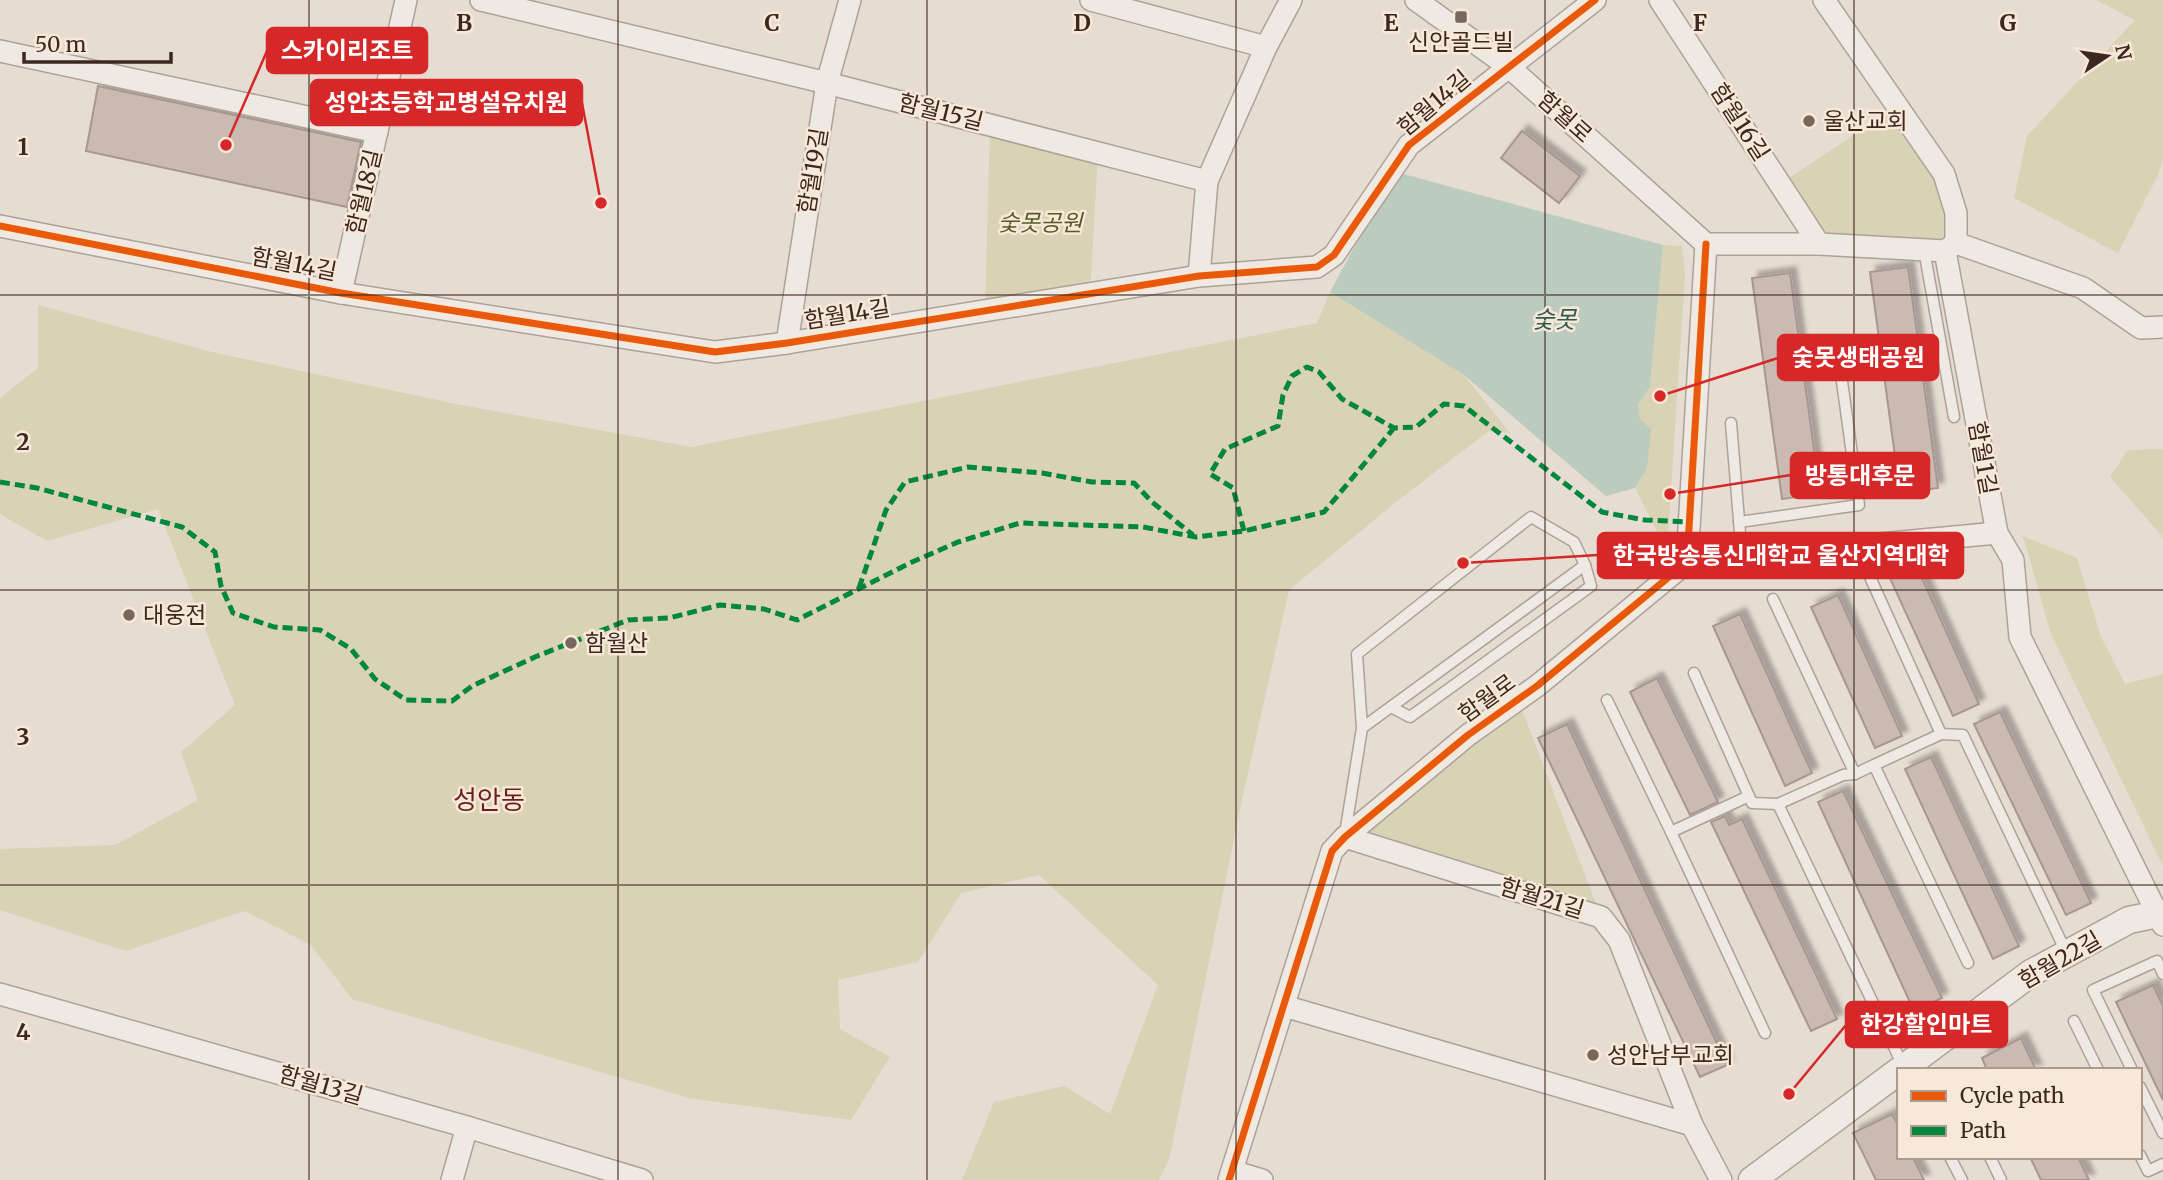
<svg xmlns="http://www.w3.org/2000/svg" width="2163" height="1180" viewBox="0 0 2163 1180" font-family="Merriweather,'Noto Sans KR',serif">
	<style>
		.green { fill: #d9d2b4 }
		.water { fill: #bbcbbe }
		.building { fill: #cabab2; stroke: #a79790; stroke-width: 2; filter: url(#shadow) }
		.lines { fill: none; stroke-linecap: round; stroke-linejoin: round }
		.service-casing { stroke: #aca299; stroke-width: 13 }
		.minor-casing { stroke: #aca299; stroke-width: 24 }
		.tertiary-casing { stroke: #aca299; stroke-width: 29 }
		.service { stroke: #eee9e3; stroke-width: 10 }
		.minor { stroke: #eee9e3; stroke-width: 21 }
		.tertiary { stroke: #eee9e3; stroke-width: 26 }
		.quiet { stroke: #00873e; stroke-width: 5; stroke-dasharray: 10 5; stroke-linecap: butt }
		.cycleway-casing { stroke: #f7e8d8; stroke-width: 11 }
		.cycleway { stroke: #e8590c; stroke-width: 7 }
		.grid { fill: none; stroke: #3c2820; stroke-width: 2; stroke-opacity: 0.55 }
		.poi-dot { fill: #78675e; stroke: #f7e8d8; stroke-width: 2.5 }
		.labels { text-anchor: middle; stroke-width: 5; stroke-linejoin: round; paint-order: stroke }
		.poi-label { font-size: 23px; fill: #3c2820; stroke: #f7e8d8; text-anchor: start }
		.street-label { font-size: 23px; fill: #3c2820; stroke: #f7e8d8 }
		.park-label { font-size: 23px; font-style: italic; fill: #575927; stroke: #f7e8d8 }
		.water-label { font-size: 24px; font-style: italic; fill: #305c50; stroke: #f7e8d8 }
		.quarter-label { font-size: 26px; fill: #6a1f1f; stroke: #f7e8d8 }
		.grid-label { font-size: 23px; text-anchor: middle; font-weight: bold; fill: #3c2820; stroke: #f7e8d8; stroke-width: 5; stroke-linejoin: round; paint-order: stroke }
		.leader { fill: none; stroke: #d62828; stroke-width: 2.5 }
		.callout-dot { fill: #d62828; stroke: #f7e8d8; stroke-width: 2.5 }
		.callout { fill: #d62828; stroke: #d62828; stroke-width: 2.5 }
		.callout-label { font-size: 24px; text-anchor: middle; font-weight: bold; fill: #fff }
	</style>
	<defs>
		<filter id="shadow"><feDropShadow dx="6" dy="-6" stdDeviation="2" flood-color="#0004"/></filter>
	</defs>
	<rect width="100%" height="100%" fill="#e6dcd1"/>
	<g class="green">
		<polygon points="2096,0 2163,0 2163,159 2158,175 2118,253 2014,198 2027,136 2135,20"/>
		<polygon points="1898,106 1944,174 1956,243 1819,244 1780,184"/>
		<polygon points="990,125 1098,153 1090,294 985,311"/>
		<polygon points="1663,245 1682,246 1685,275 1667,551 1635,488 1647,468 1638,404 1650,387"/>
		<polygon points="1330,292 1464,375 1510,433 1489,431 1401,498 1289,590 1240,809 1169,1160 1159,1180 962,1180 994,1102 1064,1086 1110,1114 1158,985 1039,875 961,893 918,962 838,980 840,1029 890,1057 851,1120 689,1098 352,999 311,945 244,911 126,951 0,910 0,849 115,845 198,800 181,752 235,705 158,509 47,541 3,516 0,513 0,398 38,368 38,305 212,352 456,404 691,447 1317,323"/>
		<polygon points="2163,449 2163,537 2110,477 2128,450"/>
		<polygon points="2023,536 2077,558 2101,637 2125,684 2163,674 2163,866 2051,634"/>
		<polygon points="1518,699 1601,917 1345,837"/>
	</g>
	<polygon class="water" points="1400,173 1663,245 1650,387 1638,404 1640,419 1651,429 1647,468 1635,488 1606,496 1464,375 1330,292 1355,246"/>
	<g class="building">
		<polygon points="98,86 361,142 347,207 86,151"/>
		<polygon points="1522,131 1580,176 1559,203 1501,158"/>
		<polygon points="1908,267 1938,488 1900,493 1870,272"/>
		<polygon points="1790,273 1820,494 1782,499 1752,278"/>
		<polygon points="1915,563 1979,704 1953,716 1889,576"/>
		<polygon points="1838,595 1902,736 1875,748 1811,607"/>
		<polygon points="1740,614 1812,773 1785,786 1713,626"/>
		<polygon points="1657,678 1718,802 1690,815 1630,692"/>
		<polygon points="2000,712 2091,903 2066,915 1974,724"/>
		<polygon points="1567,724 1727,1065 1700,1077 1538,738"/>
		<polygon points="1931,757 2019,946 1993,959 1905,769"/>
		<polygon points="1843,791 1942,998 1914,1011 1818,802"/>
		<polygon points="1725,816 1729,825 1742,819 1837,1019 1811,1031 1711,822"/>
		<polygon points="2153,985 2163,1006 2163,1100 2116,1002"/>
		<polygon points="2021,1038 2036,1070 1987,1070 1982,1058"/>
		<polygon points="1892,1114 1899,1127 1899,1157 1913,1157 1924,1180 1876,1180 1853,1133"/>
		<polygon points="2030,1157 2078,1157 2089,1180 2041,1180"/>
	</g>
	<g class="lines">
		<g class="service-casing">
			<g id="service">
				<polyline points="1924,250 1954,417"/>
				<polyline points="1731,423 1742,557"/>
				<polyline points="1739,522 1859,505 1837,345"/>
				<polyline points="1870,577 1941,734"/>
				<polyline points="1773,599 1855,774"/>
				<polyline points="1694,673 1752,803 1778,804"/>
				<polyline points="1607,700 1671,832"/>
				<polyline points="1391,707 1410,717 1591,586 1585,565"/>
				<polyline points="1874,765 1855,774 1843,775 1778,804 1904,1068"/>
				<polyline points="1749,796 1671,832 1765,1033"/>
				<polyline points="1345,834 1362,728 1357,654 1531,517 1574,542 1585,565 1362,728"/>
				<polyline points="1968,963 1874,765 1941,734 1963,735 2067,954"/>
				<polyline points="2074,1021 2098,1070"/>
				<polyline points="2132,1070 2093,990 2157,961 2163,974"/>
				<polyline points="2140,1087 2163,1133"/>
				<polyline points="2140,1155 2148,1171 2163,1164"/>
				<polyline points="1950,1157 1962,1180"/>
				<polyline points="1990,1157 2001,1180"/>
			</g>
		</g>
		<g class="minor-casing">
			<g id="minor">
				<polyline points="481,0 827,83 1207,181"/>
				<polyline points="1091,0 1266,47"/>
				<polyline points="1416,0 1509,67 1706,244 1819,244 1945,251"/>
				<polyline points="1660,0 1819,244"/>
				<polyline points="1824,0 1944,174 1956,213 1956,243 1945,251"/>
				<polyline points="0,51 377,132"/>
				<polyline points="0,226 341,293 715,352 787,343 1199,276 1317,267 1334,255 1409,145 1595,0"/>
				<polyline points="1956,243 2083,288 2141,328 2163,327"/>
				<polyline points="1945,251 1997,533 2013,560 2020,637 2163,925"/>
				<polyline points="1199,276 1207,181 1266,47 1291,0"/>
				<polyline points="341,293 406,0"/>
				<polyline points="787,343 827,83 850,0"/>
				<polyline points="1687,562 1997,533"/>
				<polyline points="1345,837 1601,917 1619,940 1692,1125 1721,1180"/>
				<polyline points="0,994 467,1127 642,1180"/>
				<polyline points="1284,1006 1692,1125"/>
				<polyline points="1232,1171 1262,1180"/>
				<polyline points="452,1180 467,1127"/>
				<polyline points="1229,1180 1332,851 1345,837 1468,735 1537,686 1687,562 1706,244"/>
			</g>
		</g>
		<g class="tertiary-casing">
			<g id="tertiary">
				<polyline points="1901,1070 2031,973 2129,920 2163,913"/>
				<polyline points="1752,1180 1899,1071"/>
			</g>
		</g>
		<use href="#service" class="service"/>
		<use href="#minor" class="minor"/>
		<use href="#tertiary" class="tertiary"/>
		<g class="quiet">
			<polyline points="0,482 37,488 182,527 215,552 221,586 233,613 274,627 320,630 351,649 375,679 406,700 452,701 472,686 535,657 628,620 669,618 720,605 764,609 797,620 912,562 958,542 1020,523 1143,527 1196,537 1244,531 1324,512 1394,428"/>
			<polyline points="1244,531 1233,488 1210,474 1225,449 1278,426 1283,395 1292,376 1307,367 1319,372 1342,399 1394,428 1416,427 1444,404 1464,406 1602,512 1645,520 1690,522"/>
			<polyline points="859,588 886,510 905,482 968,467 1042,473 1092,482 1134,483 1152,502 1193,535"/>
		</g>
		<g class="cycleway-casing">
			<g id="cycleway">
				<polyline points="0,226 341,293 715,352 787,343 1199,276 1317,267 1334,255 1409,145 1595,0"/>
				<polyline points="1229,1180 1332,851 1345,837 1468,735 1537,686 1687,562 1706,244"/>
			</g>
		</g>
		<use href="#cycleway" class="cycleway"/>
	</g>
	<path class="grid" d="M309,0V1180M618,0V1180M927,0V1180M1236,0V1180M1545,0V1180M1854,0V1180M0,295H2163M0,590H2163M0,885H2163"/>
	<g class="poi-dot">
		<rect x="1454" y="10" width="14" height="14" rx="3.5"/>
		<circle cx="1809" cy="121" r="7"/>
		<circle cx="129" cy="615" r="7"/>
		<circle cx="571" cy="643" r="7"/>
		<circle cx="1593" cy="1055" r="7"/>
	</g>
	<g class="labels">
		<g class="poi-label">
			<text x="1461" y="50" text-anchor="middle">신안골드빌</text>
			<text x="1823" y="129">울산교회</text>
			<text x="143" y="623">대웅전</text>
			<text x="585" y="651">함월산</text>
			<text x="1607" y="1063">성안남부교회</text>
		</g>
		<g class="street-label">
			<text transform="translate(1434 103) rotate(-40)" y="8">함월14길</text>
			<text transform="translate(941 112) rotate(14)" y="8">함월15길</text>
			<text transform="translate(1565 117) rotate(42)" y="8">함월로</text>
			<text transform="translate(1740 122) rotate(57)" y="8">함월16길</text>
			<text transform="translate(813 171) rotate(-81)" y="8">함월19길</text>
			<text transform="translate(364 192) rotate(-77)" y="8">함월18길</text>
			<text transform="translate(294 264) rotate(11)" y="8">함월14길</text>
			<text transform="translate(847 314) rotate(-9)" y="8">함월14길</text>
			<text transform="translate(1983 458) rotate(80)" y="8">함월1길</text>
			<text transform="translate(1487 698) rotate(-36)" y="8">함월로</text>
			<text transform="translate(1542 898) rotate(17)" y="8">함월21길</text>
			<text transform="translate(2060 960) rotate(-30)" y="8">함월22길</text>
			<text transform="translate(321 1085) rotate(16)" y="8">함월13길</text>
		</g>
		<g class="park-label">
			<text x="1040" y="231">숯못공원</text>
		</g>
		<g class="water-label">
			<text x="1554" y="328">숯못</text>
		</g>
		<g class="quarter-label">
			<text x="489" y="809">성안동</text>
		</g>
	</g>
	<g class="grid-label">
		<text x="464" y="31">B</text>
		<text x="772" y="31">C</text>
		<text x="1082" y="31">D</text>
		<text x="1391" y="31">E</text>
		<text x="1700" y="31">F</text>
		<text x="2008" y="31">G</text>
		<text x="23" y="155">1</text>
		<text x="23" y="450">2</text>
		<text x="23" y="745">3</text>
		<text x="23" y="1040">4</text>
	</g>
	<path class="leader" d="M226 145L267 51M601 203L582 103M1660 396L1778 358M1670 494L1791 475M1463 563L1598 555M1789 1094L1846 1025"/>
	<g class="callout-dot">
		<circle cx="226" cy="145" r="7"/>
		<circle cx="601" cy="203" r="7"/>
		<circle cx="1660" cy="396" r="7"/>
		<circle cx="1670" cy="494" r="7"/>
		<circle cx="1463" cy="563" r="7"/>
		<circle cx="1789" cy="1094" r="7"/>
	</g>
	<g class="callout">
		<rect x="267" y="28" width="160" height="45" rx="7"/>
		<rect x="311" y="80" width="271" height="45" rx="7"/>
		<rect x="1778" y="335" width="160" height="45" rx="7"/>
		<rect x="1791" y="453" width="138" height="45" rx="7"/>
		<rect x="1598" y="533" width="365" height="45" rx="7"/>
		<rect x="1846" y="1002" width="161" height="45" rx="7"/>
	</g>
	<g class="callout-label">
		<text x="347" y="59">스카이리조트</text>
		<text x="446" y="111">성안초등학교병설유치원</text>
		<text x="1858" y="366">숯못생태공원</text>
		<text x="1860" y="484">방통대후문</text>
		<text x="1781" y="564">한국방송통신대학교 울산지역대학</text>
		<text x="1926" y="1033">한강할인마트</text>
	</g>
	<rect x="1897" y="1068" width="245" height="91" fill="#f7e8d8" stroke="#ac9b8e" stroke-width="2"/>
	<rect x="1911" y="1091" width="35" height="10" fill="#e8590c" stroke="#ac9b8e" stroke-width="2"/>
	<text x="1960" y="1103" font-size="21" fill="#3c2820">Cycle path</text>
	<rect x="1911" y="1126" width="35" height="10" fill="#00873e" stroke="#ac9b8e" stroke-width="2"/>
	<text x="1960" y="1138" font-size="21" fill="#3c2820">Path</text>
	<g transform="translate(2107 56) rotate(77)" stroke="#f7e8d8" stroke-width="5" paint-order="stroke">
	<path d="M0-5L12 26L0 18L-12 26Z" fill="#3c2820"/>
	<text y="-10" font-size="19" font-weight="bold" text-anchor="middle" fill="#3c2820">N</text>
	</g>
	<path d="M24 52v10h147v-10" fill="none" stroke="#3c2820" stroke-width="3.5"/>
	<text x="35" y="52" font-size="21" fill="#3c2820" stroke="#f7e8d8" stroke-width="5" paint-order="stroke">50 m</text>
</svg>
